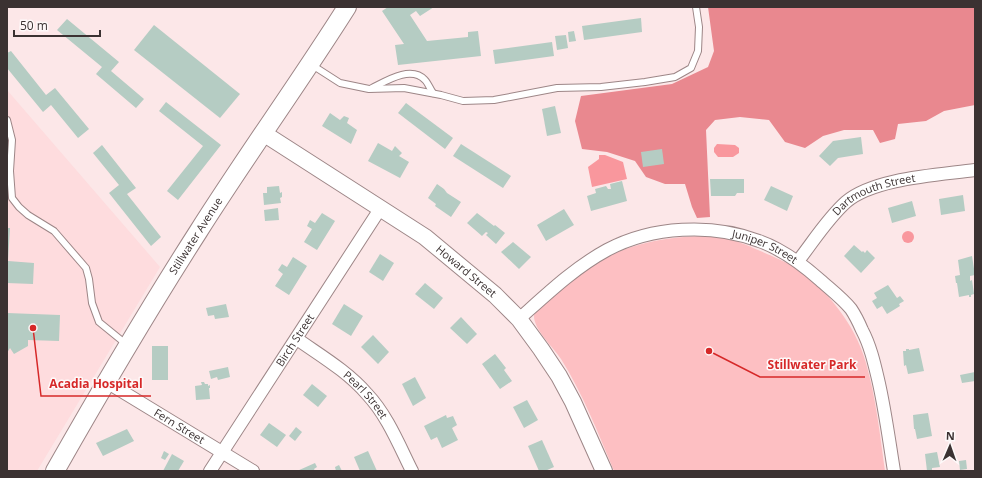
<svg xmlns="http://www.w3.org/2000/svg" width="982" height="478" viewBox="0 0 982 478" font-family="'Open Sans',sans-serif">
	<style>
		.built { fill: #fedcde }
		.green { fill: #fdbfc2 }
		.forest { fill: #e9888f }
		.water { fill: #f9979d }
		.building { fill: #b5ccc3 }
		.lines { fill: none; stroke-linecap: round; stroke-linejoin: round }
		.service-casing { stroke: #9d8687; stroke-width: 8 }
		.minor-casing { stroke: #9d8687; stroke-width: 14 }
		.tertiary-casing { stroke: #9d8687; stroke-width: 18 }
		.secondary-casing { stroke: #9d8687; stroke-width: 20 }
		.service { stroke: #fff; stroke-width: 6 }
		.minor { stroke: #fff; stroke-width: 12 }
		.tertiary { stroke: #fff; stroke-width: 16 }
		.secondary { stroke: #fff; stroke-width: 18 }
		.labels { text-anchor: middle; stroke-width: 3; stroke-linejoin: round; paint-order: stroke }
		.street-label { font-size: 11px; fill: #3b3232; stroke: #fef9f9 }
		.leader { fill: none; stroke: #d62828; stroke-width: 1.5 }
		.callout-dot { fill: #d62828; stroke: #fef9f9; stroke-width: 1.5 }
		.callout-label { font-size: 12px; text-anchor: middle; font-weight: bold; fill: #d62828; stroke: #fef9f9; stroke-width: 3; stroke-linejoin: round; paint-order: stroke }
	</style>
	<rect width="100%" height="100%" fill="#fce7e8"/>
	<polygon class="built" points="7,90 160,267 37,471 7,471"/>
	<path class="green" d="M702,236C709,237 717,237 724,238C735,240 747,245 758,250C768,254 779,259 789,264C824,285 855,323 866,363C876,398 880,435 885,471H614C598,433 583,394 561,359C553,347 533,329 534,315L536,311C559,292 581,270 607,257C637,242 669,237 702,236Z"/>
	<polygon class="forest" points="708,7 975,7 975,105 944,111 926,121 898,124 895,139 880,143 873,130 844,130 823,136 805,148 785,142 769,120 740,117 715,120 706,130 710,217 697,218 692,207 685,184 665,184 646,177 635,161 607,152 582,149 575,121 581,96 672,84 708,67 714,51"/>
	<g class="water">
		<polygon points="717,144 735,145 739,148 739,153 733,157 718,157 714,152 714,148"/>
		<polygon points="599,155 605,155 623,162 627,179 592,187 588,167 599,159"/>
		<circle cx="908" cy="237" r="6"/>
	</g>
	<g class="building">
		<polygon points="388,7 434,7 420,16 416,11 410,15 427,41 468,37 468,32 478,31 481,56 398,65 395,45 404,44 382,11"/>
		<polygon points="641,18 642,32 584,40 582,26"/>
		<polygon points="67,19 119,62 111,71 144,99 136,108 96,74 102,67 57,30"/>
		<polygon points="154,25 240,94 220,118 134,50"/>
		<polygon points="574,31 576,41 569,42 568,32"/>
		<polygon points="566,35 568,48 557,50 555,36"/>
		<polygon points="552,42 554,56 495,64 493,50"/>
		<polygon points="11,51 46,95 55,88 89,129 78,138 51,105 43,112 7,68 7,53"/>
		<polygon points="166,102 221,145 178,200 167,191 203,146 159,111"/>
		<polygon points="406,103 453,138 445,149 398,113"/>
		<polygon points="555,106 561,133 547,136 542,109"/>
		<polygon points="330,113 340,120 344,116 349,118 347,123 357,130 351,144 322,126"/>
		<polygon points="861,137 863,154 838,158 830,166 819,156 833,141"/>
		<polygon points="378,143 392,151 395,146 402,153 399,156 409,162 400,178 368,161"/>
		<polygon points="461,144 511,176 503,188 453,156"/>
		<polygon points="102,145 136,188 127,194 161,237 151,246 109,193 119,185 93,153"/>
		<polygon points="662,149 664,164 643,167 641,152"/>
		<polygon points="710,179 744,179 744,193 737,193 735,196 711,196"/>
		<polygon points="622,181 627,201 591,211 587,196 596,193 595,189 606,186 608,189 611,189 610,184"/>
		<polygon points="437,184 444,189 447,193 461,202 451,217 435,206 436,204 428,198"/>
		<polygon points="279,186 280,193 282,192 282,197 280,198 281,203 264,205 263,193 267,193 267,187"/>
		<polygon points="771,186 793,196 787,211 764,200"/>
		<polygon points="963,195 965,211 941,215 939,199"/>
		<polygon points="912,201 916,216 892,223 888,208"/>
		<polygon points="278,208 279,220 265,221 264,210"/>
		<polygon points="564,209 574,225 546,241 537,225"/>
		<polygon points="322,213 335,221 317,250 304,242 312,229 307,226 310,220 315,223"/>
		<polygon points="477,213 494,226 495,225 505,233 496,244 486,235 488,233 486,232 482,236 467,223"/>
		<polygon points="7,228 10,228 8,261 34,263 33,284 7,283"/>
		<polygon points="513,242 531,257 519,269 501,252"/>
		<polygon points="854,245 862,252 863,251 865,253 867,250 875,258 861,273 844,256"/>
		<polygon points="380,254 394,263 383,281 369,272"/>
		<polygon points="972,256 975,275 970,276 970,281 972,280 974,294 971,295 971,297 969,297 969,295 959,297 957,283 956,283 955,276 960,275 958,260"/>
		<polygon points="293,257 307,266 289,295 275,286 283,274 278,270 282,264 287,267"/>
		<polygon points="425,283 443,298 434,309 415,294"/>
		<polygon points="888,285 897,298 900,296 904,301 899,304 900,306 887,314 882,306 877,309 872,301 877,298 874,293"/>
		<polygon points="226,304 229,317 215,319 214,315 208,316 206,308"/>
		<polygon points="344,304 363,316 351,336 332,324"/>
		<polygon points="7,313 60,315 59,341 28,340 28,346 14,354 10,348 7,353"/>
		<polygon points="461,317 477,334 467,344 450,328"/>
		<polygon points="373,335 389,352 378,364 361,347"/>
		<rect x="152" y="346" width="16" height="34"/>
		<polygon points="919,348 924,371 908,374 906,365 904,366 903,351 906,351 906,349 909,349 909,350"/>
		<polygon points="495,354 506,368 504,370 512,381 500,389 482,364"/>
		<polygon points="228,367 230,377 218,380 217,377 211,379 209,371"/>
		<polygon points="975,372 975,381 962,383 960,375"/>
		<polygon points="415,377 426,398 413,406 402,384"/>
		<polygon points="201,382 204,382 205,384 208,384 208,386 210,385 210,388 209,388 210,399 196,400 195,386 202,385"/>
		<polygon points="312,384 327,396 318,407 303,395"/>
		<polygon points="527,400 538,420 524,428 513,407"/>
		<polygon points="928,413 932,436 917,439 915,429 914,429 913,415"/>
		<polygon points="446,415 447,418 453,416 457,425 452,428 458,440 442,448 437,437 431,440 424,426"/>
		<polygon points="269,423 286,435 277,447 260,435"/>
		<polygon points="296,427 302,432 295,441 289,436"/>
		<polygon points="127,429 134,441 103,456 96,443"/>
		<polygon points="542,440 554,467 545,471 539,471 528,446"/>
		<polygon points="164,451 169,454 165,460 161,458"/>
		<polygon points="368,451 377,471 360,471 354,457"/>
		<polygon points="937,452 940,467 932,468 932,471 927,471 925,454"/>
		<polygon points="172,454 184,461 178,471 163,471"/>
		<polygon points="966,460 967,469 960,470 959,461"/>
		<polygon points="315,463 317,467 314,469 315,471 297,471"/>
		<polygon points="339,465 342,471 336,471 335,467"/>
	</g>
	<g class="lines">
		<g class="service-casing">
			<g id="service">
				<polyline points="312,65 340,83 369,89 404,88 441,95 463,101 494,100 557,88 601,87 645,82 675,77 691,68 698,51 699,27 696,7"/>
				<path d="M372,88C386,81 411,65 425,80C428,83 430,89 433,93"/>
				<polyline points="7,120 12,140 10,171 12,198 19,207 28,215 54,231 86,268 89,279 92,303 99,322 126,344"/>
			</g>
		</g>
		<g class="minor-casing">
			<g id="minor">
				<path id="s1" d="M798,261C813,242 827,219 846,202C874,178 939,175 975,170"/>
				<path id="s2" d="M519,319C547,294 574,268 607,250C652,226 712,223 759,241C782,249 802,264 820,280C830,289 842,298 851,309C855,315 859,323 862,330C870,345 874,362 878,379C885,409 889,440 894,471"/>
				<path id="s3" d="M297,339C321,356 347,371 367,394C387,415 399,445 412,471"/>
				<path id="s4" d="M105,381L253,471"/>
				<path id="s5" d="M210,471L380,209"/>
			</g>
		</g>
		<g class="tertiary-casing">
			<g id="tertiary">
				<path id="s6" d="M263,133L425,237L495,295L519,319L541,349L559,376L573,402L604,471"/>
			</g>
		</g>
		<g class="secondary-casing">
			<g id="secondary">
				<path id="s7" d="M55,471C101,390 148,310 198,232C246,156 299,83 347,7"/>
			</g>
		</g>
		<use href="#service" class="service"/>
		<use href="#minor" class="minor"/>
		<use href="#tertiary" class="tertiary"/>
		<use href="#secondary" class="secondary"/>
	</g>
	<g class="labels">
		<g class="street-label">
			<text dy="4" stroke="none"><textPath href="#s1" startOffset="105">Dartmouth Street</textPath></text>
			<text dy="4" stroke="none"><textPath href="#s7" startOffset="274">Stillwater Avenue</textPath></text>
			<text dy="4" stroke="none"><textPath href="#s2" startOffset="276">Juniper Street</textPath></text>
			<text dy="4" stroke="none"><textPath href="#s6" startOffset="246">Howard Street</textPath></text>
			<text dy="4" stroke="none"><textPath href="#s5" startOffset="156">Birch Street</textPath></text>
			<text dy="4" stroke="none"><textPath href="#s3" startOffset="89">Pearl Street</textPath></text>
			<text dy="4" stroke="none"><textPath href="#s4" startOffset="87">Fern Street</textPath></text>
		</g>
	</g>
	<path class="leader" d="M709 351L760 377H865M33 328L41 396H151"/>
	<g class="callout-dot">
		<circle cx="709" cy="351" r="4"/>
		<circle cx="33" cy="328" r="4"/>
	</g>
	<g class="callout-label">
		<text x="812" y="369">Stillwater Park</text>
		<text x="96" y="388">Acadia Hospital</text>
	</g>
	<rect width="982" height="478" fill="none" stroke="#3b3232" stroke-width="16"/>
	<g transform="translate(950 446) rotate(2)" stroke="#fef9f9" stroke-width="3" paint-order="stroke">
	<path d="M0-3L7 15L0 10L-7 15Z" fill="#3b3232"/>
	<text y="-6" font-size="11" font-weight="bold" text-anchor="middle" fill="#3b3232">N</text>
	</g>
	<path d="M14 30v6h86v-6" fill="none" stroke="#3b3232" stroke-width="2"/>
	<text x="20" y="30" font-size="12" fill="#3b3232" stroke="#fef9f9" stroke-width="3" paint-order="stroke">50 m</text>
</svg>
